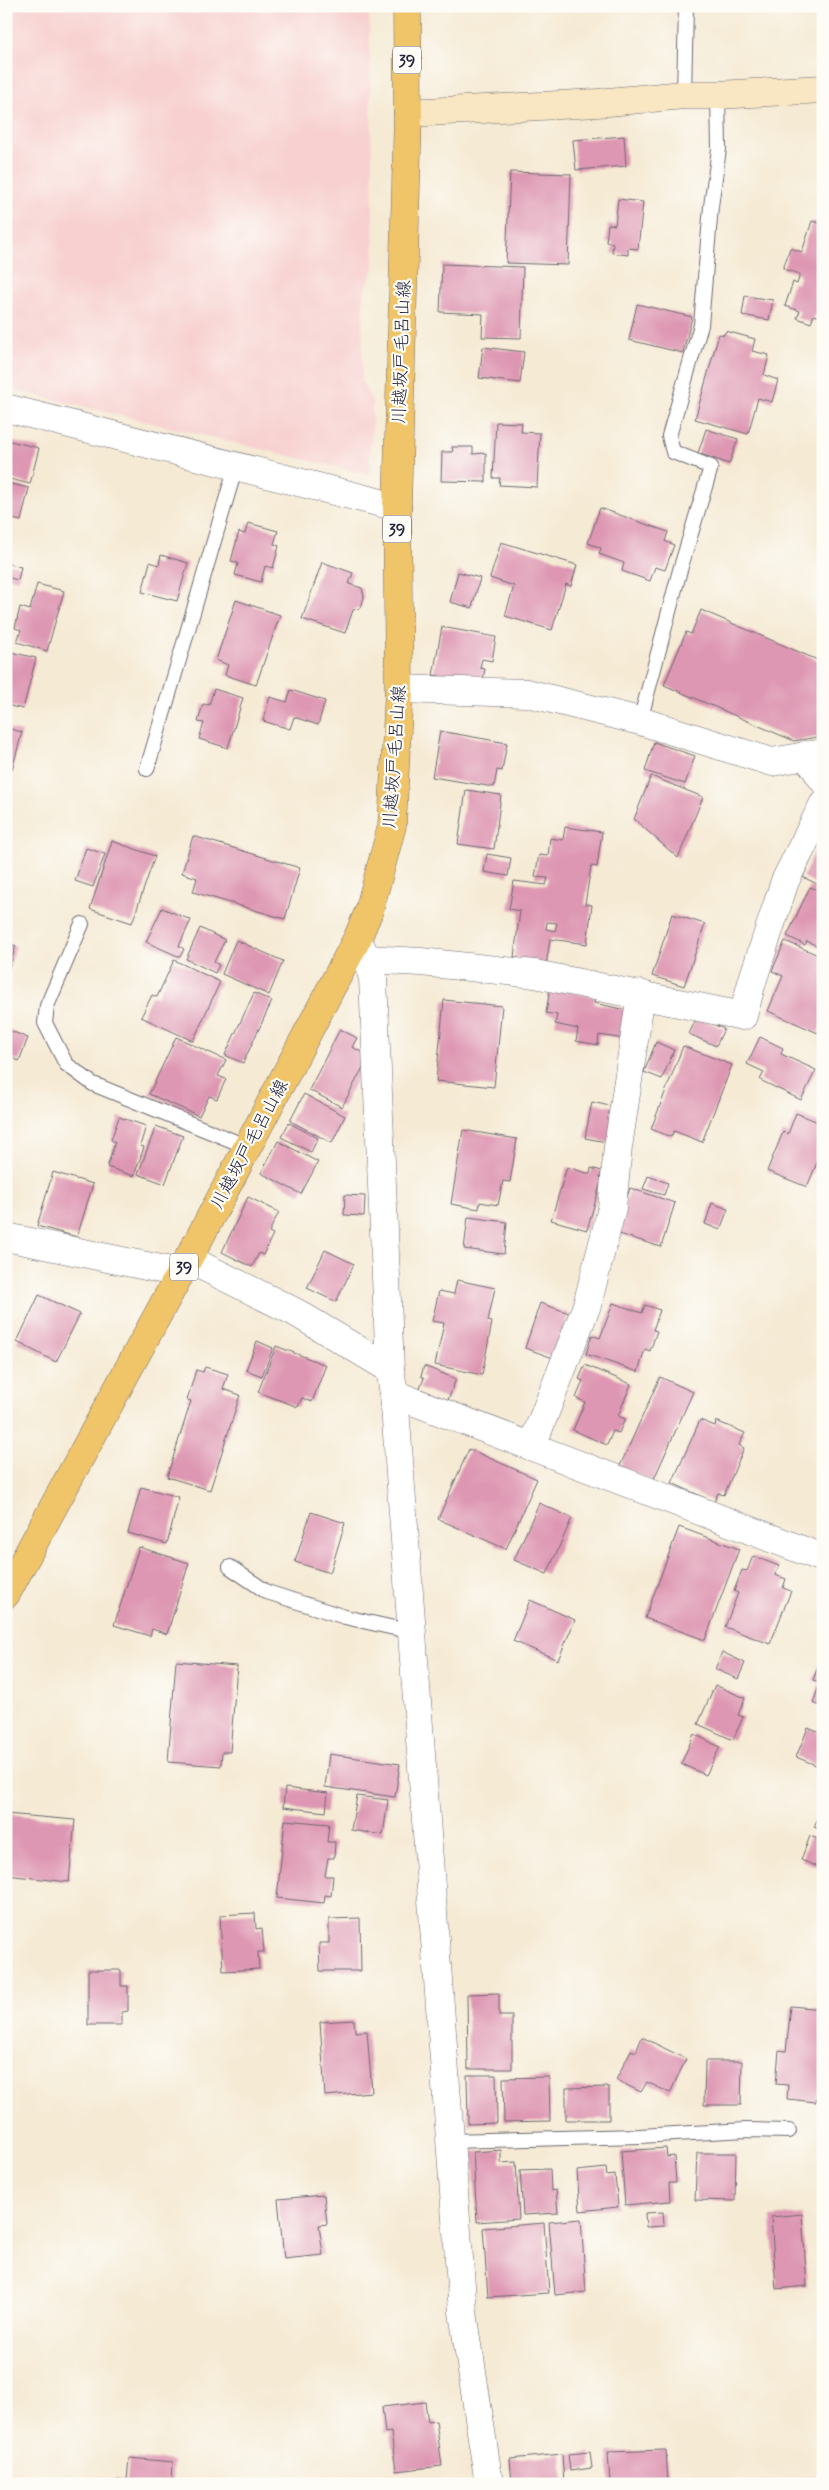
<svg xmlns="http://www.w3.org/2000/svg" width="829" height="2490" viewBox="0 0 829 2490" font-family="Mynerve,'Klee One',sans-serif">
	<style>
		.built { fill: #f7d0cf }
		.building { fill: #de97b2; fill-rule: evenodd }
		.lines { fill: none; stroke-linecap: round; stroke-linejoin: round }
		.lane-casing { stroke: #6c6871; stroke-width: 16 }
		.street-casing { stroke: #6c6871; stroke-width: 29 }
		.secondary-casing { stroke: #6c6871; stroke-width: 29 }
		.primary-casing { stroke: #6c6871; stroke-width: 29 }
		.lane { stroke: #fff; stroke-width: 14 }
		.street { stroke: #fff; stroke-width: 28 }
		.secondary { stroke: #f9e7c3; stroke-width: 28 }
		.primary { stroke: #f0c469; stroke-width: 28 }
		.labels { text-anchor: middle; stroke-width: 4.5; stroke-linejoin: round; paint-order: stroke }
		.shield { fill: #fdfcf7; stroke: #646373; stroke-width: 1 }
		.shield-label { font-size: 16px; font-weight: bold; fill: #22223b }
		.street-label { font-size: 18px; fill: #22223b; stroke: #fdfcf7 }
	</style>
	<rect width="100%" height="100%" fill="#fdfcf7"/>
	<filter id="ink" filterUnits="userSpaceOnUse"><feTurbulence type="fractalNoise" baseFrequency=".02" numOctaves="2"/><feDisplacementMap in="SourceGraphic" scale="10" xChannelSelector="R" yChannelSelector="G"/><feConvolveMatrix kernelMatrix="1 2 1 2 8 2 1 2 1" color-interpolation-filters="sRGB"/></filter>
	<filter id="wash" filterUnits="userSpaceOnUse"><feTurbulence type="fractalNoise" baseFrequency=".0096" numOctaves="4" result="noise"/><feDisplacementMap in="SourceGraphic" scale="20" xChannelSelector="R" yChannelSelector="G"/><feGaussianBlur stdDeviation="1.12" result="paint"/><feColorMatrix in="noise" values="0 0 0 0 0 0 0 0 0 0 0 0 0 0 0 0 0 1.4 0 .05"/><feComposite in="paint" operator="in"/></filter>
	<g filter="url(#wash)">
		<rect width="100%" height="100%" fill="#f5ead4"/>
		<polygon class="built" points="6,6 369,6 374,268 363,294 362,381 373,403 369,475 6,388"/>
		<g id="blocks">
			<g class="building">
				<polygon points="624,136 626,166 576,170 573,140"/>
				<polygon points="510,172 571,174 568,265 506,263"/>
				<polygon points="618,199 643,202 638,249 628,248 628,255 612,253 613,243 606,242 608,224 615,225"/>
				<polygon points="812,221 823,224 823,318 814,315 811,323 797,318 800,311 785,306 793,282 797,284 800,274 783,269 790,248 802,252"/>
				<polygon points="442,264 523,267 521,338 482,337 483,314 440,312"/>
				<polygon points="745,296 773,300 769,320 742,315"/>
				<polygon points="637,304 692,317 683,353 629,340"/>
				<polygon points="726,331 755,339 752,351 769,355 764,375 778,380 772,402 758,398 748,434 695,419 719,334 724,335"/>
				<polygon points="483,347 524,352 520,383 479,378"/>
				<polygon points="496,422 522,423 521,432 540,433 537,487 499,485 500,478 493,478"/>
				<polygon points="706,429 738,439 729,464 698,453"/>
				<polygon points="6,440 39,448 30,484 6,478"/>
				<polygon points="452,447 473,447 473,454 486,453 486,482 441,481 442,452 453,452"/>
				<polygon points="6,483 29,488 21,521 12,519 7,541"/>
				<polygon points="600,508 668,532 665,541 674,545 665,570 655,567 650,581 622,571 624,563 599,554 601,548 588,543"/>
				<polygon points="248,523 278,531 274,544 279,546 273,568 265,566 261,582 235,575 238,563 231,561 239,532 245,534"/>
				<polygon points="501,542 577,565 571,586 566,584 552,630 505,616 514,586 490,578"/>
				<polygon points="161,555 188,563 177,601 142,592 150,562 159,565"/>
				<polygon points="322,562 353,573 349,584 362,588 364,597 361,608 353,610 345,633 302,619"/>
				<polygon points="6,563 21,567 18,580 6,577"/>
				<polygon points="458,572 480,578 472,608 450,602"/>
				<polygon points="37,584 64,591 47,651 17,642 21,630 15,628 20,607 30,610"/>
				<polygon points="236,600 280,615 256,685 225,675 228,665 216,660"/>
				<polygon points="701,610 820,661 816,671 823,674 823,736 794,741 664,685 686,632 691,634"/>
				<polygon points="442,627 496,637 492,661 482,659 480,668 485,669 482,684 433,675"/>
				<polygon points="7,651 36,658 23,709 6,705"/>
				<polygon points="214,689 243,698 228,748 199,739 204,723 198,722 203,704 209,705"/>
				<polygon points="291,690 325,701 318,725 294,717 290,729 263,721 270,697 287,702"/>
				<polygon points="6,713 10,714 7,725 6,725"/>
				<polygon points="6,728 22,732 12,770 6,769"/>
				<polygon points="440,731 507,743 502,771 497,770 494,787 432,777"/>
				<polygon points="654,742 695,756 685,784 645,771"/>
				<polygon points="651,776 703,797 678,858 634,819"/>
				<polygon points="466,790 501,795 494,849 458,844"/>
				<path d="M565,827L602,832L597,867L591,866L585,904L592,905L587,944L550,939L546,966L518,962V957H514L520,911L509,909L514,881L546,885L548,878L535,877L539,855L548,856L550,838L563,840ZM547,922L557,923L555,931L546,929Z"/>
				<polygon points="823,834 823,887 803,877"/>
				<polygon points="193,836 300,868 285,919 193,892 197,878 182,873"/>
				<polygon points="112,841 155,856 132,923 90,909"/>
				<polygon points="86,848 105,854 93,887 75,881"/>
				<polygon points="487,854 511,858 508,876 484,872"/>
				<polygon points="810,887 823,892 823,949 807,941 805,945 787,936"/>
				<polygon points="162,908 191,920 179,946 184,949 180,957 146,942"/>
				<polygon points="672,914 705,924 684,986 652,976"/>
				<polygon points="200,928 225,940 214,962 219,965 215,973 186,959"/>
				<polygon points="236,940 283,961 269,995 222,974"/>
				<polygon points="785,941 823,957 823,1022 818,1033 768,1011 783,976 772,971"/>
				<polygon points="6,943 16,946 7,974 6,974"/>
				<polygon points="174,960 220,982 193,1041 141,1017 152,995 157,997"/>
				<polygon points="550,988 595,997 594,1003 631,1011 625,1039 599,1035 598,1045 576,1041 578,1029 555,1024 557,1015 546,1013"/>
				<polygon points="254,993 272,1001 243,1063 225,1055"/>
				<polygon points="444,1000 502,1006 494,1087 436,1081"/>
				<polygon points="697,1017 724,1029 716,1046 689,1034"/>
				<polygon points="6,1029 28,1038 19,1061 6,1055"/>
				<polygon points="340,1029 357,1038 352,1047 369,1056 342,1107 309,1090"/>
				<polygon points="176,1037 226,1060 218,1076 226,1079 217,1099 209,1096 199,1116 149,1094"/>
				<polygon points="760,1037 783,1048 781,1054 816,1070 801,1100 760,1080 764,1072 747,1064"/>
				<polygon points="656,1042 674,1050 662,1079 644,1072"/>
				<polygon points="683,1046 732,1065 702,1142 674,1131 671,1137 651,1129"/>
				<polygon points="304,1094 345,1116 332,1143 290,1121"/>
				<polygon points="592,1102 619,1108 612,1143 585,1138"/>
				<polygon points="796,1113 823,1124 823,1148 807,1187 767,1171 783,1132 788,1134"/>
				<polygon points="119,1117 146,1126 140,1146 144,1147 134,1176 107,1167 115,1142 111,1140"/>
				<polygon points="289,1123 318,1138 311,1152 281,1137"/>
				<polygon points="156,1126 183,1136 165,1184 138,1174"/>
				<polygon points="463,1130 517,1139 510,1182 503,1181 498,1205 480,1202 479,1209 451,1204"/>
				<polygon points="278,1141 318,1162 301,1194 261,1173"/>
				<polygon points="567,1167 590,1174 591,1168 602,1171 600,1177 602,1178 587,1230 551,1220"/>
				<polygon points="53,1172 93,1184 77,1237 37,1226"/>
				<polygon points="648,1176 668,1183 664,1195 643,1189"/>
				<polygon points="630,1188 675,1203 661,1247 616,1233"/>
				<polygon points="345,1195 365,1196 364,1216 344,1215"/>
				<polygon points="248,1197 279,1212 269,1232 273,1234 263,1255 259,1253 252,1267 222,1252"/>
				<polygon points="712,1203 728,1209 720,1230 705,1224"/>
				<polygon points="468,1217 507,1222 504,1254 464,1249"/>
				<polygon points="325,1250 354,1264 336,1302 307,1288"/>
				<polygon points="457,1280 495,1288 488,1321 492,1322 482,1375 435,1365 444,1323 432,1321 439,1291 454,1294"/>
				<polygon points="39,1295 80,1314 56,1362 17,1342"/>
				<polygon points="540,1303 569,1313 553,1358 525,1348"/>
				<polygon points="613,1303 642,1313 645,1305 660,1310 653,1330 657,1331 650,1351 645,1349 638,1372 586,1354 592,1335 600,1338"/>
				<polygon points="257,1341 273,1348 262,1376 246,1370"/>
				<polygon points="276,1346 326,1365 312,1402 302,1398 298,1407 258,1392"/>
				<polygon points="585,1365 631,1384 618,1416 625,1419 619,1433 613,1431 607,1445 573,1430 585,1402 576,1398 583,1381 579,1379"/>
				<polygon points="424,1366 456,1379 448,1400 420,1389 424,1378 421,1376"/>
				<polygon points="205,1367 228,1374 223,1389 240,1395 210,1490 167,1477 191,1401 187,1400 196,1370 203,1372"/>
				<polygon points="660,1377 693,1392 653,1481 620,1466"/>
				<polygon points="700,1420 715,1426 716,1421 745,1433 739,1445 744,1448 724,1495 718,1493 714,1502 672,1483"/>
				<polygon points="469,1449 537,1479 506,1549 438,1519"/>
				<polygon points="141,1487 179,1497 167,1544 128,1533"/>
				<polygon points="539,1503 572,1518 547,1574 514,1560"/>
				<polygon points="311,1512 345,1523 330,1573 295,1562"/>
				<polygon points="679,1527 739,1549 705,1640 645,1618"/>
				<polygon points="139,1547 189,1563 167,1634 152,1629 150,1636 114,1625"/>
				<polygon points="753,1556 779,1566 775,1575 786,1579 783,1588 791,1591 770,1644 725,1627 738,1593 734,1591 742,1570 747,1571"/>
				<polygon points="530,1600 575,1620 558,1660 513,1641"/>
				<polygon points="722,1652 745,1663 738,1679 715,1669"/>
				<polygon points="823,1654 823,1707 813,1703 820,1683 813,1680"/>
				<polygon points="176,1661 237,1666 230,1752 222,1752 221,1766 168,1762"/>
				<polygon points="715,1685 745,1698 738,1715 743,1717 733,1740 698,1724"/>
				<polygon points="808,1728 823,1734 823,1768 796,1757"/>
				<polygon points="694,1734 720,1747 706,1775 681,1764"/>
				<polygon points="329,1754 400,1764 395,1797 325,1787"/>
				<polygon points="285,1788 328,1793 326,1812 283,1807"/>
				<polygon points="357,1796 388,1800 383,1835 351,1830"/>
				<polygon points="823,1806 823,1831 814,1827"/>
				<polygon points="6,1814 75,1820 69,1882 6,1875"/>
				<polygon points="285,1820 329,1824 327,1842 335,1842 334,1858 328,1858 325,1876 333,1876 331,1896 325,1895 324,1903 277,1898"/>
				<polygon points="810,1836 823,1841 823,1869 801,1860"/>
				<polygon points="255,1913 256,1929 262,1928 264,1952 258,1952 259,1969 223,1971 220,1915"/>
				<polygon points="360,1918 361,1971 320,1971 319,1943 329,1943 329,1919"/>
				<polygon points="88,1970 121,1970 121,1986 128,1986 128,2011 122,2012 122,2025 88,2025"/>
				<polygon points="499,1993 499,2016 512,2016 512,2069 468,2069 467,1994"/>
				<polygon points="791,2006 823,2009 823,2094 817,2094 816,2102 787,2099 788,2085 776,2084 779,2050 786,2051"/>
				<polygon points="354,2020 355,2032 367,2031 372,2092 325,2096 320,2022"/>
				<polygon points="642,2037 686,2059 670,2093 647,2082 641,2092 616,2080 631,2050 636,2052"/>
				<polygon points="705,2061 742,2061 741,2105 704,2105"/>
				<polygon points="467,2075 496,2075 497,2123 468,2124"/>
				<polygon points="549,2077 550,2121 504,2122 503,2078"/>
				<polygon points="609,2087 609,2120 566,2120 566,2088"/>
				<polygon points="666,2148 667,2157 674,2156 676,2183 669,2183 670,2201 625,2205 621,2151"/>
				<polygon points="501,2150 501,2163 516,2162 519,2219 477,2222 473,2152"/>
				<polygon points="697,2153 736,2153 735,2201 695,2200"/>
				<polygon points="606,2168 607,2176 615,2175 618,2207 580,2211 577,2171"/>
				<polygon points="550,2169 551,2191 556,2190 558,2213 523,2215 520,2170"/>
				<polygon points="324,2195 327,2224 319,2225 323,2255 284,2259 278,2199"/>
				<polygon points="663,2212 664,2226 646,2227 645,2213"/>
				<polygon points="802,2214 807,2286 776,2289 771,2217"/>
				<polygon points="581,2219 586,2292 555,2295 549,2222"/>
				<polygon points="544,2223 549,2293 488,2297 483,2228"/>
				<polygon points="425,2402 428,2422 436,2421 442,2466 396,2471 391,2432 385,2433 382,2407"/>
				<polygon points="666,2450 668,2484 610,2484 608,2452"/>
				<polygon points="590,2452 592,2468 570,2471 568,2454"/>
				<polygon points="562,2454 564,2484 512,2484 510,2459"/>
				<polygon points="129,2458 173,2462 172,2484 116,2484 117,2480 127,2481"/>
			</g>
		</g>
	</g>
	<g filter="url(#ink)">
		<use href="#blocks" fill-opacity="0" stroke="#6c6871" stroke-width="1"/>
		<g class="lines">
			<g class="lane-casing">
				<g id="lane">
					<polyline points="684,95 686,6"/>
					<polyline points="640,721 680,570 711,467 673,452 669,436 701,325 711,206 719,149 718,95"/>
					<polyline points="147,769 236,466"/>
					<polyline points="82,924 47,1006 45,1023 66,1064 93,1084 248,1147"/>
					<polyline points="230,1567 267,1592 345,1617 412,1632"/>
					<polyline points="450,2141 639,2136 746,2130 789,2131"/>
				</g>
			</g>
			<g class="street-casing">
				<g id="street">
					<polyline points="6,408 397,507"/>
					<polyline points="399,689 527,693 640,721 772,762 823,753"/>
					<polyline points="806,755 823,780"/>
					<polyline points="357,939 367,959 373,978 390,1369 394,1394 463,2312 489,2484"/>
					<polyline points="367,959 421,962 535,974 743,1016 752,982 785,881 823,805"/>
					<polyline points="6,1237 180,1273"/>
					<polyline points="188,1259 295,1312 390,1369"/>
					<polyline points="394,1394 823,1558"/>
					<polyline points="532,1446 587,1305 612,1208 618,1147 641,994"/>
				</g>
			</g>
			<g class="secondary-casing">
				<polyline id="secondary" points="408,113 597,103 684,95 718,95 823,89"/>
			</g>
			<g class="primary-casing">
				<polyline id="primary" points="6,1594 200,1237 357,939 369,911 392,826 399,689 397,507 408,113 407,6"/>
			</g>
			<use href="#lane" class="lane"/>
			<use href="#street" class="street"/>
			<use href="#secondary" class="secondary"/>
			<use href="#primary" class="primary"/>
		</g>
	</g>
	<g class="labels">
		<g class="shield">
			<rect x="393" y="46.5" width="28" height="27" rx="4"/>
			<rect x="383" y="515.5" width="28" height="27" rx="4"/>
			<rect x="170" y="1253.5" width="28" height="27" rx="4"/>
		</g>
		<g class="shield-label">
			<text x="407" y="66">39</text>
			<text x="397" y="535">39</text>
			<text x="184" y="1273">39</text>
		</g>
		<g class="street-label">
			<text transform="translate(401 352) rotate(-88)" y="6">川越坂戸毛呂山線</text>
			<text transform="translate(394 757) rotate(-86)" y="6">川越坂戸毛呂山線</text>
			<text transform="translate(249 1144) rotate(-62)" y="6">川越坂戸毛呂山線</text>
		</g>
	</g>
	<rect width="829" height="2490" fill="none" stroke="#fdfcf7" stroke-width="25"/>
</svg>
